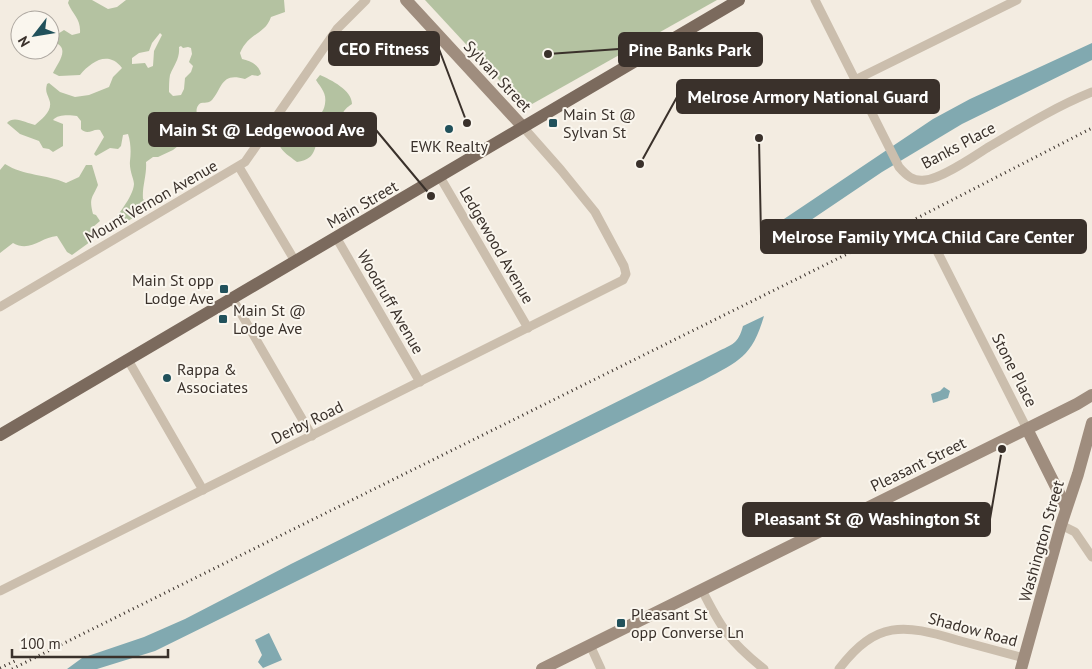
<svg xmlns="http://www.w3.org/2000/svg" width="1092" height="669" viewBox="0 0 1092 669" font-family="'PT Sans',sans-serif">
	<style>
		.green { fill: #b4c2a1; fill-rule: evenodd }
		.water { fill: #81a9b0 }
		.lines { fill: none; stroke-linecap: round; stroke-linejoin: round }
		.street { stroke: #cbbead; stroke-width: 9 }
		.secondary { stroke: #9f8d7e; stroke-width: 12 }
		.primary { stroke: #7b6a5d; stroke-width: 12 }
		.rail { stroke: #3a312b; stroke-width: 3; stroke-dasharray: 1 4; stroke-linecap: butt }
		.poi-dot { fill: #21515b; stroke: #faf6ee; stroke-width: 2 }
		.labels { text-anchor: middle; stroke-width: 4; stroke-linejoin: round; paint-order: stroke }
		.street-label { font-size: 16px; fill: #3a312b; stroke: #faf6ee }
		.poi-label { font-size: 16px; fill: #3a312b; stroke: #faf6ee; text-anchor: start }
		.leader { fill: none; stroke: #3a312b; stroke-width: 2 }
		.callout-dot { fill: #3a312b; stroke: #faf6ee; stroke-width: 2 }
		.callout { fill: #3a312b; stroke: #3a312b; stroke-width: 2 }
		.callout-label { font-size: 18px; text-anchor: middle; font-weight: bold; fill: #fff }
	</style>
	<rect width="100%" height="100%" fill="#f3ece1"/>
	<g class="green">
		<path d="M69,0H92L108,9L117,7L126,0H284L285,12L271,17C265,35 249,32 240,53L242,59C250,61 259,64 261,74L258,76L252,75L245,79C221,72 223,87 212,100C208,104 205,102 201,103C196,105 195,114 199,117C201,119 207,120 210,121L206,126L198,130L173,150L158,157H153L146,162C147,175 142,186 143,199L145,201L154,200L155,203L153,205L111,232L109,231V228C116,216 133,198 134,184C134,179 129,170 130,161C131,153 131,143 128,134L123,135L121,146L118,149L110,148L96,156L94,154L104,137L100,130C93,128 88,136 81,129V121L77,116C70,115 58,114 53,120L63,124V146L53,152L49,149L43,148L39,141L20,134L7,123C14,115 26,123 35,125C42,119 54,110 49,99C47,93 45,92 47,84L49,83L60,92L75,97L89,95L109,87L113,77L122,68C108,50 91,62 80,75L59,76L53,73C57,64 72,47 53,42V37L64,30L72,35L80,33C81,19 73,15 68,3ZM160,33L162,35L154,51L153,66L148,68L145,63L132,64V58L139,53L149,51L152,43ZM181,46L183,48L188,47L191,48L192,54L189,62L193,66L191,72L185,78L184,89L181,95L173,96L169,92C169,87 169,80 170,75C174,65 180,59 179,47Z"/>
		<polygon points="425,0 717,0 525,108"/>
		<path d="M320,75C331,80 352,90 352,104C341,111 344,114 337,122C333,126 327,127 323,131C312,143 320,159 297,162C288,155 277,149 277,136L293,114C305,110 321,125 325,104C327,93 321,88 316,80Z"/>
		<path d="M5,164C24,176 46,174 66,183L79,177L86,165H92L98,185C92,199 89,197 93,214L96,215L100,221L93,227L94,239L72,255L67,252L57,236C41,237 30,253 13,243L0,253V170Z"/>
	</g>
	<g class="water">
		<polygon points="1092,43 1092,60 962,124 882,172 802,226 788,233 781,221 933,119 970,99"/>
		<path d="M764,316C752,357 739,361 704,380L155,651L97,669H67L82,658L144,637L185,619L291,564L717,352C733,344 738,344 743,326Z"/>
		<polygon points="944,387 950,391 948,398 933,403 931,394 940,391"/>
		<polygon points="269,633 282,660 263,668 258,662 262,655 255,640"/>
	</g>
	<g class="lines">
		<g class="street">
			<path d="M815,0L899,167C906,175 913,182 925,180C941,179 973,157 987,148C1021,128 1055,107 1092,92"/>
			<polyline points="855,80 1017,0"/>
			<polyline points="239,167 295,261"/>
			<polyline points="440,177 528,328"/>
			<polyline points="336,237 420,382"/>
			<polyline points="936,249 1027,429"/>
			<polyline points="232,298 312,436"/>
			<polyline points="0,307 245,162 337,29 366,0"/>
			<polyline points="128,360 203,490"/>
			<polyline points="1061,525 1075,532 1092,557"/>
			<path d="M702,590C721,628 730,642 764,669"/>
			<polyline points="0,591 623,280 626,274 624,266 595,212 561,170 523,127"/>
			<polyline points="590,645 601,669"/>
			<path d="M839,669C876,620 904,624 957,640C979,646 1002,652 1024,658"/>
		</g>
		<g class="secondary">
			<polyline points="406,0 523,127"/>
			<polyline points="1027,429 1066,507"/>
			<polyline points="542,669 1077,404 1092,395"/>
			<polyline points="1021,669 1061,525 1078,474 1092,423"/>
		</g>
		<polyline class="primary" points="0,435 739,0"/>
		<g class="rail">
			<polyline points="0,668 17,660"/>
			<polyline points="12,669 855,250 1092,128"/>
		</g>
	</g>
	<g class="poi-dot">
		<rect x="548" y="118" width="10" height="10" rx="2.5"/>
		<circle cx="449" cy="129" r="5"/>
		<rect x="219" y="284" width="10" height="10" rx="2.5"/>
		<rect x="218" y="314" width="10" height="10" rx="2.5"/>
		<circle cx="167" cy="378" r="5"/>
		<rect x="616" y="618" width="10" height="10" rx="2.5"/>
	</g>
	<g class="labels">
		<g class="street-label">
			<text transform="translate(498 76) rotate(47)" y="6">Sylvan Street</text>
			<text transform="translate(958 145) rotate(-28)" y="6">Banks Place</text>
			<text transform="translate(151 201) rotate(-30)" y="6">Mount Vernon Avenue</text>
			<text transform="translate(362 204) rotate(-30)" y="6">Main Street</text>
			<text transform="translate(497 245) rotate(60)" y="6">Ledgewood Avenue</text>
			<text transform="translate(391 302) rotate(60)" y="6">Woodruff Avenue</text>
			<text transform="translate(1015 370) rotate(63)" y="6">Stone Place</text>
			<text transform="translate(307 422) rotate(-26)" y="6">Derby Road</text>
			<text transform="translate(918 464) rotate(-26)" y="6">Pleasant Street</text>
			<text transform="translate(1041 541) rotate(-74)" y="6">Washington Street</text>
			<text transform="translate(973 629) rotate(15)" y="6">Shadow Road</text>
		</g>
		<g class="poi-label">
			<text x="563" y="120">Main St @<tspan x="563" dy="18">Sylvan St</tspan></text>
			<text x="449" y="152" text-anchor="middle">EWK Realty</text>
			<text x="214" y="286" text-anchor="end">Main St opp<tspan x="214" dy="18">Lodge Ave</tspan></text>
			<text x="233" y="316">Main St @<tspan x="233" dy="18">Lodge Ave</tspan></text>
			<text x="177" y="375">Rappa &amp;<tspan x="177" dy="18">Associates</tspan></text>
			<text x="631" y="620">Pleasant St<tspan x="631" dy="18">opp Converse Ln</tspan></text>
		</g>
	</g>
	<path class="leader" d="M467 123L439 49M548 54L619 49M640 164L677 97M431 196L376 130M759 138L761 236M1002 449L990 519"/>
	<g class="callout-dot">
		<circle cx="467" cy="123" r="5"/>
		<circle cx="548" cy="54" r="5"/>
		<circle cx="640" cy="164" r="5"/>
		<circle cx="431" cy="196" r="5"/>
		<circle cx="759" cy="138" r="5"/>
		<circle cx="1002" cy="449" r="5"/>
	</g>
	<g class="callout">
		<rect x="329" y="32" width="110" height="33" rx="5"/>
		<rect x="619" y="33" width="143" height="33" rx="5"/>
		<rect x="677" y="80" width="262" height="33" rx="5"/>
		<rect x="149" y="113" width="227" height="33" rx="5"/>
		<rect x="761" y="220" width="325" height="33" rx="5"/>
		<rect x="743" y="503" width="247" height="33" rx="5"/>
	</g>
	<g class="callout-label">
		<text x="384" y="55">CEO Fitness</text>
		<text x="690" y="56">Pine Banks Park</text>
		<text x="808" y="103">Melrose Armory National Guard</text>
		<text x="262" y="136">Main St @ Ledgewood Ave</text>
		<text x="923" y="243">Melrose Family YMCA Child Care Center</text>
		<text x="867" y="525">Pleasant St @ Washington St</text>
	</g>
	<g transform="translate(35 35) rotate(239)"><circle r="24" fill="#faf6ee" stroke="#ada7a0"/>
	<path d="M0-4L9 19L0 12L-9 19Z" fill="#21515b"/>
	<text y="-8" font-size="14" font-weight="bold" text-anchor="middle" fill="#3a312b">N</text>
	</g>
	<path d="M12 649v8h156v-8" fill="none" stroke="#3a312b" stroke-width="2.5"/>
	<text x="20" y="649" font-size="15" fill="#3a312b" stroke="#faf6ee" stroke-width="4" paint-order="stroke">100 m</text>
</svg>
